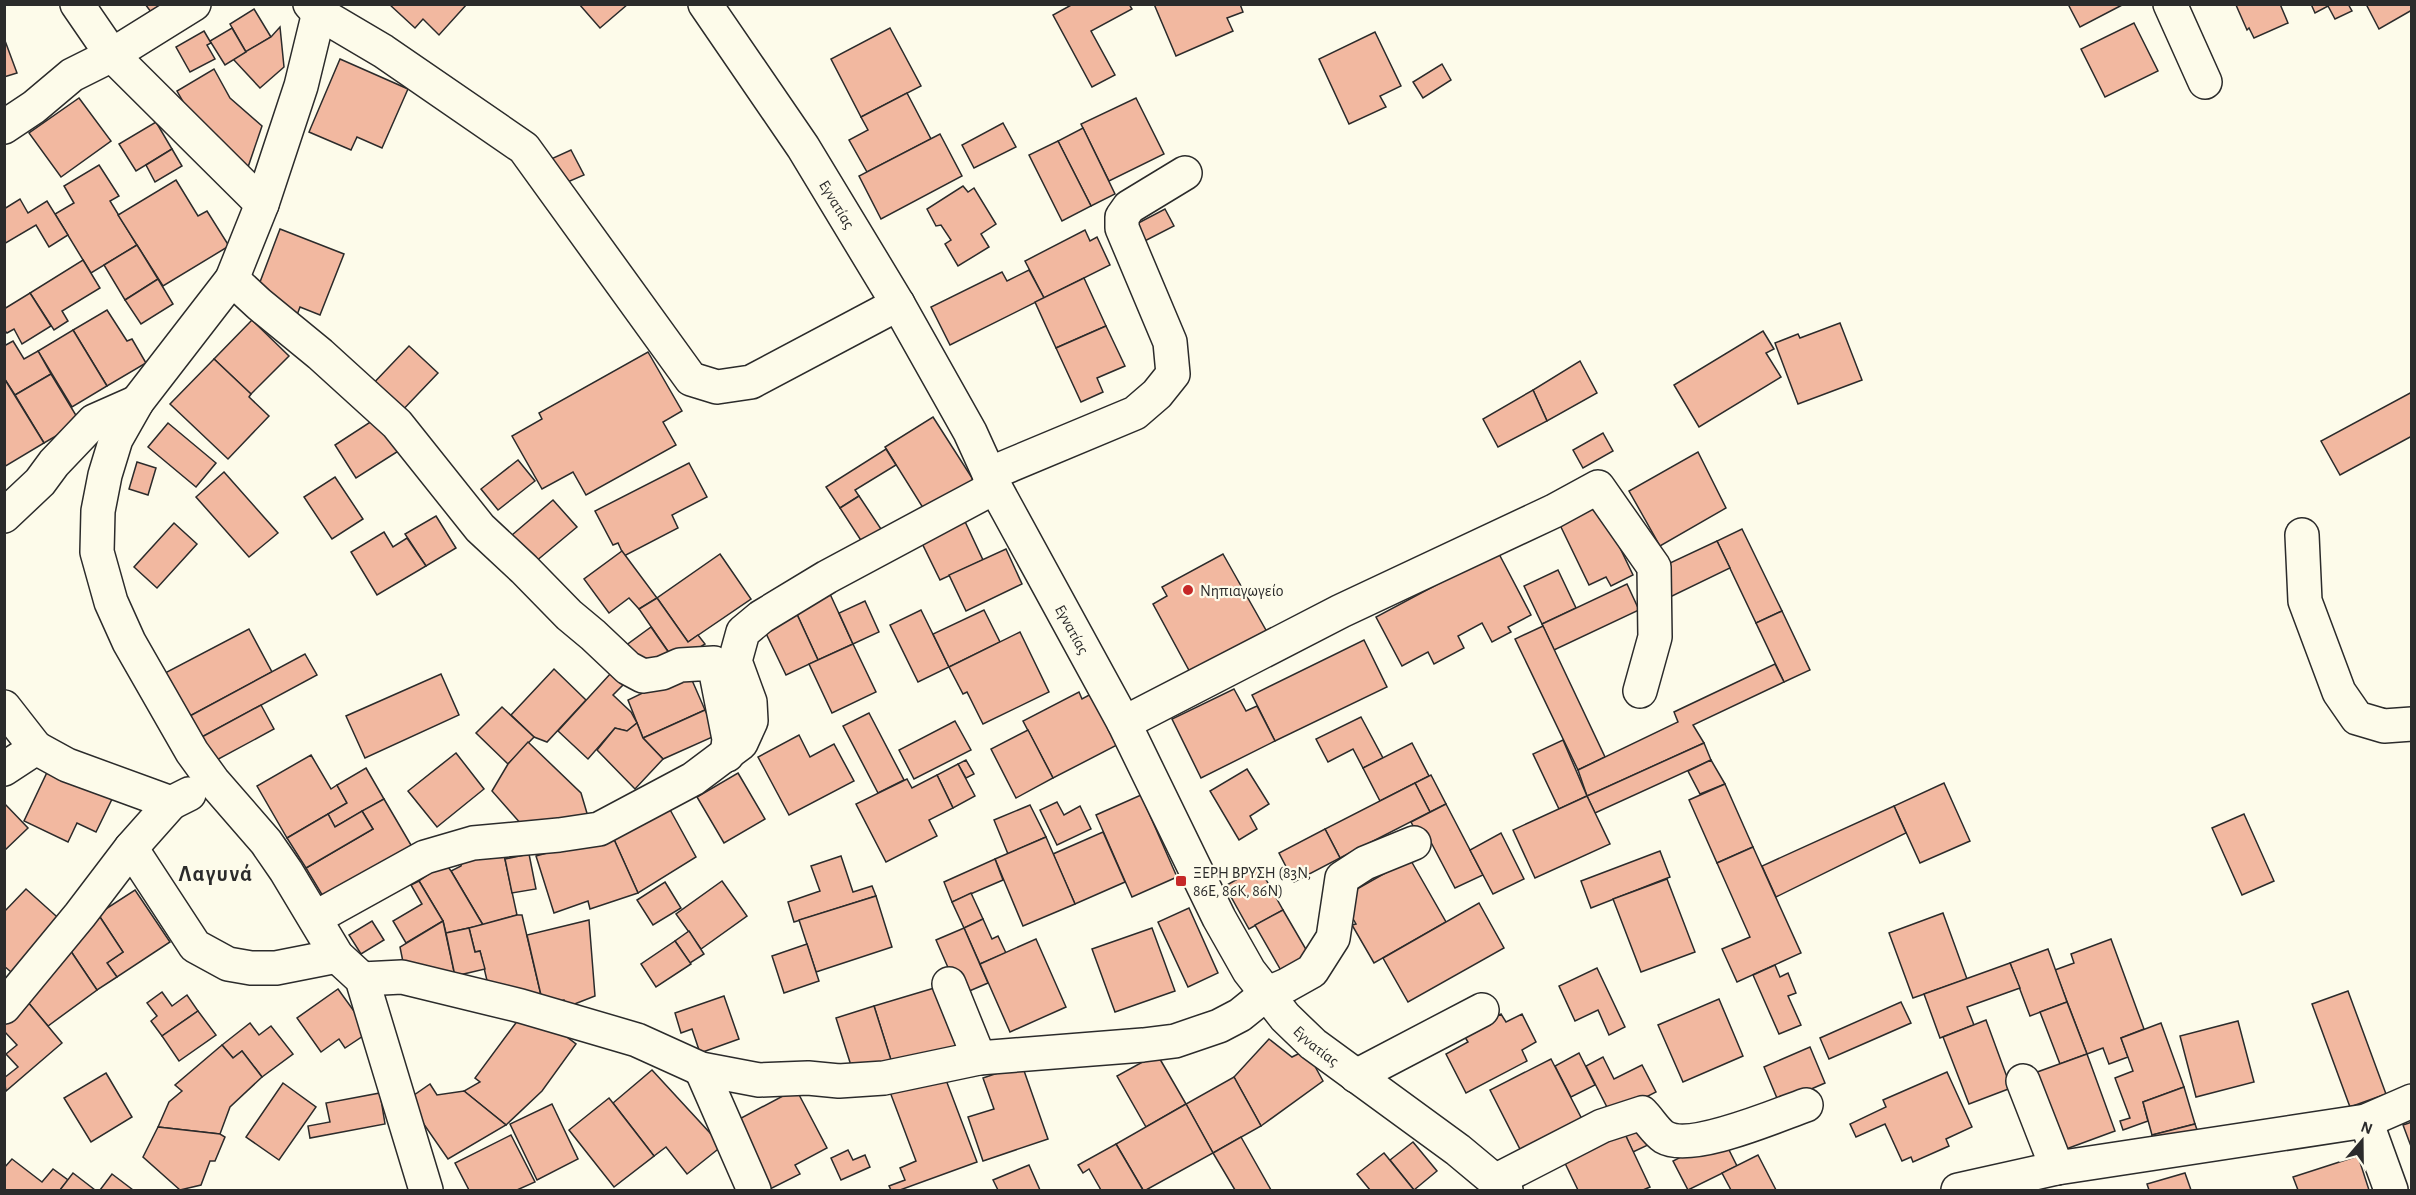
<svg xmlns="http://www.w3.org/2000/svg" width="2416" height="1195" viewBox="0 0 2416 1195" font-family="'Alegreya Sans',sans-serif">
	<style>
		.building { fill: #f2b8a0; stroke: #2b2b2b; stroke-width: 1.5 }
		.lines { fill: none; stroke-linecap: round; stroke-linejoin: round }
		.minor-casing { stroke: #2b2b2b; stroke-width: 36 }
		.minor { stroke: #fdfbea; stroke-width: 33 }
		.poi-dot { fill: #c62828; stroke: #fdfbea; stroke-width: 2 }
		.labels { text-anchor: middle; stroke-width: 4.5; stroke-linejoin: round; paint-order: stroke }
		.street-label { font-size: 16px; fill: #2b2b2b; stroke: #fdfbea }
		.poi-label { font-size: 16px; fill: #2b2b2b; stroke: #fdfbea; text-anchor: start }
		.district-label { font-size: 22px; font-weight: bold; letter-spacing: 1.5px; fill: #2b2b2b; stroke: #fdfbea }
	</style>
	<rect width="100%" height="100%" fill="#fdfbea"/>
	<g class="building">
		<polygon points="145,4 175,4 157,20"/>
		<polygon points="389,4 467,4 439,35 423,19 415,28"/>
		<polygon points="579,4 628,4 600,28"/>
		<polygon points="1073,4 1129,4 1132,9 1091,31 1115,75 1092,87 1053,15"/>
		<polygon points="1154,4 1240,4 1243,12 1227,18 1233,31 1176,56"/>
		<polygon points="2068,4 2124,4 2080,27"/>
		<polygon points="2280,4 2288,23 2254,38 2249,28 2247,30 2236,5"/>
		<polygon points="2311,4 2348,4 2352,11 2335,19 2328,6 2315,13"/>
		<polygon points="2366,4 2412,4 2412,10 2379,29"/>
		<polygon points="254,9 271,37 246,52 230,24"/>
		<polygon points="2134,23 2158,71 2105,97 2081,49"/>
		<polygon points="280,27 284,67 260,88 233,59 271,37"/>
		<polygon points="232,28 246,52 225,65 210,41"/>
		<polygon points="890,28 921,86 861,117 831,59"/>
		<polygon points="204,31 211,43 207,45 215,59 190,72 176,47"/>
		<polygon points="1375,32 1401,86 1380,96 1386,107 1349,124 1319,59"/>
		<polygon points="4,38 17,73 4,77"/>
		<polygon points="340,59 408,89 382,148 357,137 351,150 309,132"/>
		<polygon points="1442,64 1451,80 1423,98 1413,82"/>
		<polygon points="214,69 230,98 262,126 245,176 193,119 177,91"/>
		<polygon points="907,93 931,139 867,172 849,140 868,130 861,117"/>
		<polygon points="79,98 111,141 61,177 29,133"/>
		<polygon points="1136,98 1164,154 1109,181 1081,124"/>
		<polygon points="156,122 172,149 136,171 119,144"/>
		<polygon points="1003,123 1016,147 974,168 962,145"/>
		<polygon points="1083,128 1115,194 1091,206 1058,141"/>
		<polygon points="940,134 962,176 881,219 859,176"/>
		<polygon points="1058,141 1091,206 1062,221 1029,155"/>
		<polygon points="172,149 182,166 155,182 146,165"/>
		<polygon points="571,150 584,175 563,184 551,159"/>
		<polygon points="99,165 119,196 110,201 137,245 91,273 55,214 74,203 64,186"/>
		<polygon points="176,180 198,216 207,211 229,246 163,286 118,215"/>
		<polygon points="963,186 968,192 974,188 996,224 981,234 989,247 958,266 945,244 951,240 941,225 936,226 927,209"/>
		<polygon points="20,199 28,213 47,201 68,235 49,247 36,225 4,244 4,209"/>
		<polygon points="1165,209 1174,226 1135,246 1125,230"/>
		<polygon points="280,229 344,254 320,315 300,307 297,315 254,298"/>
		<polygon points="1085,230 1090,241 1097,237 1110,265 1044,298 1025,261"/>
		<polygon points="137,245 158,279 125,300 104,265"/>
		<polygon points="83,260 100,288 62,311 68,321 54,330 30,293"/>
		<polygon points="1029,270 1044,298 950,345 931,307 1002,272 1007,281"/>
		<polygon points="1084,278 1106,326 1056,348 1035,302"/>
		<polygon points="158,279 173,304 141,324 125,300"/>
		<polygon points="30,293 51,326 22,344 14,329 7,333 4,330 4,309"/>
		<polygon points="107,310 127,341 132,339 146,363 107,386 73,330"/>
		<polygon points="252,320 289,356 251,394 214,359"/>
		<polygon points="1840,323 1862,380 1798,404 1775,343 1798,334 1800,338"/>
		<polygon points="1106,326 1125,366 1097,378 1103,392 1081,402 1056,348"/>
		<polygon points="73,330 107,386 72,407 38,351"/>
		<polygon points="1763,331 1774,349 1766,353 1781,377 1699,427 1674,385"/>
		<polygon points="13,341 24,359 38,351 51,374 15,395 4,378 4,346"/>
		<polygon points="409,346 438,373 397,416 368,389"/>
		<polygon points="648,352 682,411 663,422 676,445 586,495 573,472 542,489 512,436 542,419 539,413"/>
		<polygon points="214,359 251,394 249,397 269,416 228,459 170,404"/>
		<polygon points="1580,361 1597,393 1547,421 1533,390"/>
		<polygon points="51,374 80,422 44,443 15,395"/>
		<polygon points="4,378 44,443 4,467"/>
		<polygon points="1533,390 1547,421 1498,447 1483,419"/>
		<polygon points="2412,392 2412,436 2340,475 2321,441"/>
		<polygon points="378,417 400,450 356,478 335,445"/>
		<polygon points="933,417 974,481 925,511 885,447"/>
		<polygon points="168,423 216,463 196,487 148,447"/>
		<polygon points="1603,433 1613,451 1583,468 1573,450"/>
		<polygon points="886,449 896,465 855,490 859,496 840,508 826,487"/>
		<polygon points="1698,452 1726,508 1660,546 1629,491"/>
		<polygon points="518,460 535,481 498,510 481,489"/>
		<polygon points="137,462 156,468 148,495 129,489"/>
		<polygon points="689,463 707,497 672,515 678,528 624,556 618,543 613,545 595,511"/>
		<polygon points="224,472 278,533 249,557 196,497"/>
		<polygon points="335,477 363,519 332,539 304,497"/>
		<polygon points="859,496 883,532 864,545 840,508"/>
		<polygon points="1596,498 1633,575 1611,586 1606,577 1589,585 1560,525"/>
		<polygon points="553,500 577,527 535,562 512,535"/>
		<polygon points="961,513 983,560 940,580 917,533"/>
		<polygon points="436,516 456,548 426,566 405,534"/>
		<polygon points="174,523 197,544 157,588 134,567"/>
		<polygon points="1742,529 1782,611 1756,623 1717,541"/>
		<polygon points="384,532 393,547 407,538 426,566 377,595 351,552"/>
		<polygon points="1717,541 1730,568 1668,598 1655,570"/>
		<polygon points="1006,549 1022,584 966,611 949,575"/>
		<polygon points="622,551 657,598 639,609 629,598 609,613 584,579"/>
		<polygon points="1498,552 1531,615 1508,627 1511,632 1492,642 1482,623 1458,636 1464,648 1434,664 1428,652 1402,666 1376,617"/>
		<polygon points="720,554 751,599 688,642 657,598"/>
		<polygon points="1223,554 1267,632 1191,674 1153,604 1167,596 1162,587"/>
		<polygon points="1558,570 1576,608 1542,624 1524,586"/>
		<polygon points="1627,584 1639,610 1554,650 1542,624"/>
		<polygon points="830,594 853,644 818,660 795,610"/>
		<polygon points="657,598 688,642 698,635 705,644 676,663 639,609"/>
		<polygon points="865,601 879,632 853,644 839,613"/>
		<polygon points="795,610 818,660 786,675 762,625"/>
		<polygon points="921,610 949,667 918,682 890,625"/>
		<polygon points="984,610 1000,642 949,667 933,634"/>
		<polygon points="1782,611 1810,670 1784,682 1756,623"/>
		<polygon points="1543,626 1605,757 1578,770 1515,639"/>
		<polygon points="651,627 676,663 637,669 621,649"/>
		<polygon points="249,629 272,672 188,717 165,673"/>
		<polygon points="1020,632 1049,692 983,724 967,692 963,694 949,667"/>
		<polygon points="1364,640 1387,687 1275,741 1252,695"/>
		<polygon points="853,644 876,692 832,713 809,664"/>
		<polygon points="305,654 317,675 200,738 188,717"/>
		<polygon points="1775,664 1784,682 1693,725 1704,743 1587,796 1578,770 1678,722 1674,712"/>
		<polygon points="554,669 586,700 547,742 534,737 511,715"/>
		<polygon points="688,671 705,710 643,738 628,700"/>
		<polygon points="611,673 624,684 613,695 631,712 637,723 627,731 615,728 588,759 558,731"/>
		<polygon points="441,674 459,715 365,758 346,716"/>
		<polygon points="1234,689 1246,711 1257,706 1275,741 1201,778 1172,719"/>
		<polygon points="1079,692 1082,699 1091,694 1117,745 1053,778 1023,721"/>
		<polygon points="261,705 274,729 213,762 200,738"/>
		<polygon points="502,707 534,737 508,764 476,733"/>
		<polygon points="705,710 717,735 663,759 643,738"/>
		<polygon points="869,713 904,780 878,793 843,726"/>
		<polygon points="1361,717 1383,758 1363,768 1353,749 1328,762 1316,739"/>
		<polygon points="955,721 971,750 914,779 899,750"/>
		<polygon points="637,723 643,738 663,759 635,789 597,750 615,728 627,731"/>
		<polygon points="1028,730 1053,778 1016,798 991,749"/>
		<polygon points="799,735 810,757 834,744 854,781 789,815 758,757"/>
		<polygon points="1563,740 1587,796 1559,809 1533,754"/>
		<polygon points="528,742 581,793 589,820 529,833 492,791 508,764"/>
		<polygon points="1412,743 1429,776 1380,801 1363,768"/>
		<polygon points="1704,743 1711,760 1595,813 1587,796"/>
		<polygon points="456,753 484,789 437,827 408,791"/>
		<polygon points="311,755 331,789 337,785 347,803 287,838 257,786"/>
		<polygon points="966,760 974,774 966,778 958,764"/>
		<polygon points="1711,760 1725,784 1700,794 1688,771"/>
		<polygon points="51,764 114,795 96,832 77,823 68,842 24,821"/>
		<polygon points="958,764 975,796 953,808 937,775"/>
		<polygon points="366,768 384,799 335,827 328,814 347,803 337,785"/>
		<polygon points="1247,769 1269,804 1250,816 1257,829 1239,840 1210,791"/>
		<polygon points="738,773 765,819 724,843 697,797"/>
		<polygon points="937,775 953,808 929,820 937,836 886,862 856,804 907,779 912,788"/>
		<polygon points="1431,775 1446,804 1430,812 1415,783"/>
		<polygon points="1415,783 1430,812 1340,858 1325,829"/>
		<polygon points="1944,783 1970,841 1920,863 1894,806"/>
		<polygon points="1725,784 1753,847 1717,863 1689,800"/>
		<polygon points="1141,795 1177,877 1132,897 1096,815"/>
		<polygon points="1587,796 1610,844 1535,878 1513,830"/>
		<polygon points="384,799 418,857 330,908 306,868 373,829 362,811"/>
		<polygon points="1057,802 1064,815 1080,806 1091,829 1057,845 1040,810"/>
		<polygon points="4,803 28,828 4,851"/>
		<polygon points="1446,804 1483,875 1455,888 1425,831 1418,835 1411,822"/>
		<polygon points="1030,805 1046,837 1008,854 994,820"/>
		<polygon points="668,806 696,857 638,893 612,835"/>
		<polygon points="1894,806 1906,833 1776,897 1762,866"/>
		<polygon points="362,811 373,829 306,868 287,838 328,814 335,827"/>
		<polygon points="2244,814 2274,881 2242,895 2212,828"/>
		<polygon points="1325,829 1340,858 1294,882 1279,853"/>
		<polygon points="1103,832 1125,882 1075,904 1053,854"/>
		<polygon points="1501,833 1524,879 1493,894 1470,850"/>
		<polygon points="612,835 638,893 590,909 588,901 554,913 536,856"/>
		<polygon points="1046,837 1075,904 1023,926 995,859"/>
		<polygon points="1753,847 1801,953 1737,982 1722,949 1750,937 1717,863"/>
		<polygon points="503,850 517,915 483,925 451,871 461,866 463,858"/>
		<polygon points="1660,851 1670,877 1591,908 1581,881"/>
		<polygon points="529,854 536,889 512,893 505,859"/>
		<polygon points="841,856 853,892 872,886 876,896 794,922 788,902 820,891 811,866"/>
		<polygon points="995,859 1003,880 952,902 944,882"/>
		<polygon points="1410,859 1446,922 1374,963 1352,925 1356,924 1341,898"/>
		<polygon points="445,863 451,871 483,925 446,933 443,921 419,881"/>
		<polygon points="1259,867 1283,910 1249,929 1225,886"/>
		<polygon points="1667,879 1695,952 1641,972 1613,899"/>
		<polygon points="419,881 443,921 406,943 393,921 422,904 411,885"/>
		<polygon points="722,881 747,916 701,949 676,914"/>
		<polygon points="665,882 681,908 653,925 637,900"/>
		<polygon points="26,889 65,924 17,977 4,966 4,912"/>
		<polygon points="135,890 170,942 117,977 107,963 123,952 98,914"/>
		<polygon points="971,893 983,919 964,928 952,902"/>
		<polygon points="876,896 892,947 816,972 799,920"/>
		<polygon points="1479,903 1504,948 1408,1002 1383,958"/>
		<polygon points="1189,908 1218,973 1188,987 1158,922"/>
		<polygon points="1283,910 1311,958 1283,974 1255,925"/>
		<polygon points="1943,913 1967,979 1913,998 1889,933"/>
		<polygon points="98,914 123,952 107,963 117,977 97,990 62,938"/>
		<polygon points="517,915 522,915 544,1008 489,989 480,951 475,952 469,928"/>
		<polygon points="983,919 992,939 998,936 1006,953 980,964 964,928"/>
		<polygon points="589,920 595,996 567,1007 564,1000 544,1008 527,935"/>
		<polygon points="372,921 384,940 361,954 349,935"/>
		<polygon points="443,921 455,976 405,972 400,947"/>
		<polygon points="469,928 475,952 480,951 485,969 455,976 446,933"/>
		<polygon points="964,928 988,983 960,995 936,940"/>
		<polygon points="1152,928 1175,991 1115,1012 1092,949"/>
		<polygon points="689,931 704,954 690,963 675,941"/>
		<polygon points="62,938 97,990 48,1026 27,1001"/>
		<polygon points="1036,939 1066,1007 1010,1032 980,964"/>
		<polygon points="2111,939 2144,1029 2121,1038 2128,1057 2109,1064 2103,1048 2087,1054 2055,970 2074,963 2071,954"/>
		<polygon points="675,941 691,964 656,987 641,964"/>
		<polygon points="807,944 819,981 784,993 772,956"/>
		<polygon points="2048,949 2067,1002 2030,1016 2010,963"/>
		<polygon points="2010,963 2020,988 1967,1007 1974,1025 1940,1038 1924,994"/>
		<polygon points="1775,965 1780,977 1788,973 1796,993 1788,996 1801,1025 1779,1034 1753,975"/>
		<polygon points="1597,968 1625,1027 1609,1035 1598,1010 1575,1021 1559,986"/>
		<polygon points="941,986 960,1050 894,1070 874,1006"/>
		<polygon points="338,989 369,1032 345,1048 339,1039 321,1052 297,1018"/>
		<polygon points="2348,991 2386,1094 2350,1107 2312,1004"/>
		<polygon points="162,992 172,1006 187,995 198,1011 162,1036 151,1021 157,1016 147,1003"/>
		<polygon points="724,996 739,1039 700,1053 692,1029 681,1033 675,1013"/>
		<polygon points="1719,999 1743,1056 1683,1082 1658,1025"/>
		<polygon points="27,1001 62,1043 6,1091 4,1078 18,1067 6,1054 17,1045 4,1031 4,1020"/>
		<polygon points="1901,1002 1911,1023 1829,1059 1820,1038"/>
		<polygon points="2067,1002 2087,1054 2060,1064 2040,1012"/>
		<polygon points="874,1006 892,1063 854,1075 836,1018"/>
		<polygon points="198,1011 216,1035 179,1061 162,1036"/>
		<polygon points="524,1012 547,1022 576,1044 542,1091 506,1125 464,1091 480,1082 475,1078"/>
		<polygon points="1501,1014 1506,1022 1522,1014 1536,1042 1522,1050 1527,1061 1466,1093 1446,1054 1468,1042 1463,1034"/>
		<polygon points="1986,1020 2011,1088 1969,1104 1943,1037"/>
		<polygon points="2238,1021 2254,1082 2196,1097 2180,1036"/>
		<polygon points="250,1023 259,1035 271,1026 293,1054 262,1077 242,1051 233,1058 222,1045"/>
		<polygon points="2161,1023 2184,1087 2143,1102 2148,1121 2123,1130 2120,1121 2130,1118 2115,1078 2133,1071 2121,1038"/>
		<polygon points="1269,1039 1292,1057 1306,1050 1323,1081 1261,1126 1234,1077"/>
		<polygon points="222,1045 233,1058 242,1051 262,1077 230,1107 220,1134 158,1127 169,1102 182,1091 175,1085"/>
		<polygon points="1810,1047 1825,1083 1779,1103 1764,1067"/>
		<polygon points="1579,1053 1595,1085 1571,1097 1555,1066"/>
		<polygon points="1157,1054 1186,1104 1146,1127 1117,1076"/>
		<polygon points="2087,1054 2115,1131 2058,1152 2029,1075"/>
		<polygon points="1603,1057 1614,1079 1642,1065 1656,1092 1611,1115 1586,1066"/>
		<polygon points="1551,1059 1586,1127 1525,1159 1490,1090"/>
		<polygon points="1022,1065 1048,1139 983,1161 968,1117 994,1109 983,1078"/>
		<polygon points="652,1070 722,1146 687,1174 666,1147 654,1156 613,1103"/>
		<polygon points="943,1072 977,1162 900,1190 891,1190 889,1186 905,1180 900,1168 916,1161 890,1092"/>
		<polygon points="1947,1072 1972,1127 1946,1139 1949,1146 1913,1162 1911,1157 1902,1161 1885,1124 1856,1137 1850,1124 1886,1107 1883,1100"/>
		<polygon points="106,1073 132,1117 91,1142 64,1098"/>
		<polygon points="1234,1077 1261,1126 1213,1153 1186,1104"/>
		<polygon points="283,1083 316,1107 279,1160 246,1137"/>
		<polygon points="430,1084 437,1095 464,1091 506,1125 448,1159 407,1100"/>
		<polygon points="2184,1087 2195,1124 2152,1135 2143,1102"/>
		<polygon points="796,1089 827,1148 795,1165 800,1174 768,1190 730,1124"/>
		<polygon points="380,1093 385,1124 310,1138 308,1126 330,1122 326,1103"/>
		<polygon points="609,1098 654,1156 614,1187 569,1130"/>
		<polygon points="552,1104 578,1159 537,1180 510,1124"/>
		<polygon points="1186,1104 1213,1153 1146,1190 1143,1190 1116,1144"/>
		<polygon points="2412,1122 2412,1149 2403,1125"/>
		<polygon points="2195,1124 2202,1144 2154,1145 2152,1135"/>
		<polygon points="1639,1125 1648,1145 1633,1152 1624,1132"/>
		<polygon points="158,1127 220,1134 225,1137 215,1161 210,1161 201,1185 180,1190 143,1157"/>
		<polygon points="1624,1132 1650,1187 1643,1190 1578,1190 1561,1155"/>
		<polygon points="511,1135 535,1182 517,1190 469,1190 455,1163"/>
		<polygon points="1722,1136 1737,1166 1688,1190 1673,1161"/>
		<polygon points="1241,1137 1271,1190 1235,1190 1213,1153"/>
		<polygon points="1413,1142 1437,1171 1414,1190 1390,1160"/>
		<polygon points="1116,1144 1143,1190 1101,1190 1089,1169 1083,1173 1078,1165"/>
		<polygon points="848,1150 853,1160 865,1155 870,1167 841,1180 831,1158"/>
		<polygon points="1384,1153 1414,1190 1370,1190 1357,1174"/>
		<polygon points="1758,1155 1776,1190 1731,1190 1722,1173"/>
		<polygon points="2358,1156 2369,1190 2298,1190 2293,1177"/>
		<polygon points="12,1159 42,1182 53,1169 68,1180 60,1190 4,1190 4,1168"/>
		<polygon points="1029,1165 1040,1190 998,1190 993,1180"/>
		<polygon points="73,1173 95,1190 60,1190"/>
		<polygon points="2185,1173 2191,1190 2149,1190 2147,1184"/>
		<polygon points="112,1174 133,1190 100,1190"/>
	</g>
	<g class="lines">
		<g class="minor-casing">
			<g id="minor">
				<polyline points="77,4 112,55 262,204"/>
				<polyline points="310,4 317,12 383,51 524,148 691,379 717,387 751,382 898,304"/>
				<polyline points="321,4 301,86 262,204 232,279 137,402 116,439 105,475 98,511 97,552 111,602 129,642 192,752 213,781 266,842 286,871 337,956 362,979 426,1190"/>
				<path id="s1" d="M705,4L803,147L898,304L970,432L995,487L1124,723L1219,918L1249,971L1285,1017L1313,1044L1458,1150L1506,1190"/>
				<polyline points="2170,4 2205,82"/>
				<polyline points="4,127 34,107 72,75 112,55 194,4"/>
				<polyline points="232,279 259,304 320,354 397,424 480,528 524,569 569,615 593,635 628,668 643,676 662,673 680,665 714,663 729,739 727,755"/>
				<polyline points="989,474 1135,413 1157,394 1173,374 1170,342 1122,228 1122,217 1129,207 1185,173"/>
				<polyline points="4,516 40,482 54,463 94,421 137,402"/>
				<polyline points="2302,535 2305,601 2339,692 2357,718 2384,726 2412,724"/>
				<polyline points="4,707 36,748 4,769"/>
				<polyline points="1124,723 1341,611 1554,511 1598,487 1654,567 1655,637 1640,691"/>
				<polyline points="36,748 67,765 171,803 189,794"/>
				<polyline points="131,848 195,946 228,964 251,968 276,968 337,956"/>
				<polyline points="315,918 425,857 473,843 559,835 599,829 693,779 741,743 751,721 750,702 735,661 743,632 761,617 827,577 995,487"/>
				<polyline points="362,979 402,977 521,1006 637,1040 701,1069 759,1080 808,1078 839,1081 884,1078 979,1058 1143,1045 1175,1041 1219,1026 1240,1015 1266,994 1287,985 1312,971 1333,938 1342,878 1365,863 1414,843"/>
				<polyline points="949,984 979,1058"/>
				<polyline points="4,1007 80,915 131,848 171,803"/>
				<polyline points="701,1069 754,1190"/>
				<polyline points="1356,1076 1482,1010"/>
				<polyline points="2023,1081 2057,1168"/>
				<polyline points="2366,1121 2391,1190"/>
				<path d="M1495,1181L1602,1126L1642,1113C1649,1120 1656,1132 1664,1137C1691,1153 1777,1115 1806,1105"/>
				<polyline points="1958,1190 2057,1168 2366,1121 2412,1101"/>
			</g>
		</g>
		<use href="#minor" class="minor"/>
	</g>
	<g class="poi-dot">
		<circle cx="1188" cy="590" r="6"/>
		<rect x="1175" y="875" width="12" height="12" rx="3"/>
	</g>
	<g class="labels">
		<g class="street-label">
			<text dy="6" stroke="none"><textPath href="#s1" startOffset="240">Εγνατίας</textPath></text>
			<text dy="6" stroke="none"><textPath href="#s1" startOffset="726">Εγνατίας</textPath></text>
			<text dy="6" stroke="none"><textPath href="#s1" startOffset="1212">Εγνατίας</textPath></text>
		</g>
		<g class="poi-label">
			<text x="1200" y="596">Νηπιαγωγείο</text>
			<text x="1193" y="878">ΞΕΡΗ ΒΡΥΣΗ (83Ν,<tspan x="1193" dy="18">86Ε, 86Κ, 86Ν)</tspan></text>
		</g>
		<g class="district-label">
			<text x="216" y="881">Λαγυνά</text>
		</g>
	</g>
	<rect width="2416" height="1195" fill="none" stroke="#2b2b2b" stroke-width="12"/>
	<g transform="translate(2362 1141) rotate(20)" stroke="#fdfbea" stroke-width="4.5" paint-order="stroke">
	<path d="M0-4.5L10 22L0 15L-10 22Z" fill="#2b2b2b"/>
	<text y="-9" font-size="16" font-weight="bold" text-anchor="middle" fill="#2b2b2b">N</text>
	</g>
</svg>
